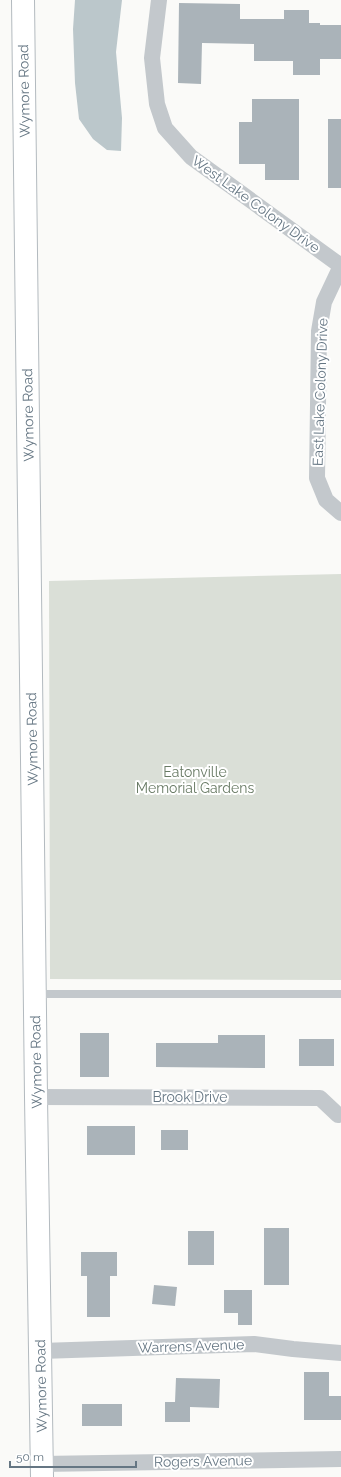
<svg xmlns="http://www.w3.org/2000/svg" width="341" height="1477" viewBox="0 0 341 1477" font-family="Raleway,sans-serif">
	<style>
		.green { fill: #dadfd7 }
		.water { fill: #bbc7cb }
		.building { fill: #aab3b9 }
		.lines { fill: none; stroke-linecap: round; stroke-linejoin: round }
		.secondary-casing { stroke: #b3babf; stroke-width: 24 }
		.lane { stroke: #c3c8cc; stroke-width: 8 }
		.street { stroke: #c3c8cc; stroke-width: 16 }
		.secondary { stroke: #fff; stroke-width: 22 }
		.labels { text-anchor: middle; stroke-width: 4; stroke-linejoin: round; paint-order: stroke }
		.street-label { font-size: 14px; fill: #657683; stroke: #fff }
		.park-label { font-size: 14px; fill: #687a64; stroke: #fff }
	</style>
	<rect width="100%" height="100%" fill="#fafaf8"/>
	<polygon class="green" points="341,574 341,980 50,979 49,581"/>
	<polygon class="water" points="75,0 122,0 116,52 122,118 121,151 107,150 93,139 79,119 75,83 73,29"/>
	<g class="building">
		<polygon points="179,3 240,4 240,19 284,19 284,10 309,10 309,23 320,23 320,25 341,25 341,59 320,59 320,75 293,75 293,61 254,61 254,44 202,43 201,84 178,83"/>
		<polygon points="252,99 299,99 299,180 265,180 265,164 239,164 239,122 252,122"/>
		<rect x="328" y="119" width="13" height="69"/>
		<rect x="80" y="1033" width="29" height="44"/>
		<polygon points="218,1035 265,1035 265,1068 156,1067 156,1043 218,1043"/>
		<rect x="299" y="1039" width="35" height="27"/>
		<rect x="87" y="1126" width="48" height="29"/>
		<rect x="161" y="1130" width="27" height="20"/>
		<rect x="264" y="1228" width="25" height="57"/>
		<rect x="188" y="1231" width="26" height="34"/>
		<polygon points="81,1252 117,1252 117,1276 110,1276 110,1317 87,1317 87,1276 81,1276"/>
		<polygon points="154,1285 177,1287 175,1306 152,1304"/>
		<polygon points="224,1290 252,1290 252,1325 238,1325 238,1313 224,1313"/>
		<polygon points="304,1372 329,1372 329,1396 341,1396 341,1420 304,1420"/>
		<polygon points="176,1378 220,1379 219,1408 190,1407 190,1422 165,1422 165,1402 175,1402"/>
		<rect x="82" y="1404" width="40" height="22"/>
	</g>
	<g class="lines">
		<g class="secondary-casing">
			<polyline id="secondary" points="23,0 36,1097 42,1477"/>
		</g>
		<polyline class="lane" points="35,994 341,994"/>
		<g class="street">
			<polyline points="159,0 152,58 157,104 165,128 191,157 341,266"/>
			<polyline points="341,266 324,302 319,331 317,478 326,500 341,513"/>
			<polyline points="36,1097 320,1098 338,1115"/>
			<polyline points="41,1351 254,1344 293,1349 341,1353"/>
			<polyline points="42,1464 341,1459"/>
		</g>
		<use href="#secondary" class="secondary"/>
	</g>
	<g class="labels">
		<g class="street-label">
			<text transform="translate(24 91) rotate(-91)" y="5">Wymore Road</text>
			<text transform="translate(256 204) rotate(36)" y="5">West Lake Colony Drive</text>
			<text transform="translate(320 392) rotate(-88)" y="5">East Lake Colony Drive</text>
			<text transform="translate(28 415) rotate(-91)" y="5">Wymore Road</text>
			<text transform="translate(32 739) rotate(-91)" y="5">Wymore Road</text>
			<text transform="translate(36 1062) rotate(-91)" y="5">Wymore Road</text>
			<text x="190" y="1102">Brook Drive</text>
			<text transform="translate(191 1346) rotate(-2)" y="5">Warrens Avenue</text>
			<text transform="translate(41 1386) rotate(-91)" y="5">Wymore Road</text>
			<text transform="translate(203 1461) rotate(-1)" y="5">Rogers Avenue</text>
		</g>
		<g class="park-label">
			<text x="195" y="777">Eatonville<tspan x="195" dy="16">Memorial Gardens</tspan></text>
		</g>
	</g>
	<path d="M10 1461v6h126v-6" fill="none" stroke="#657683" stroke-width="2"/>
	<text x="16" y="1461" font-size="12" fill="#657683" stroke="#ffffff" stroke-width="3" paint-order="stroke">50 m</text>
</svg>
